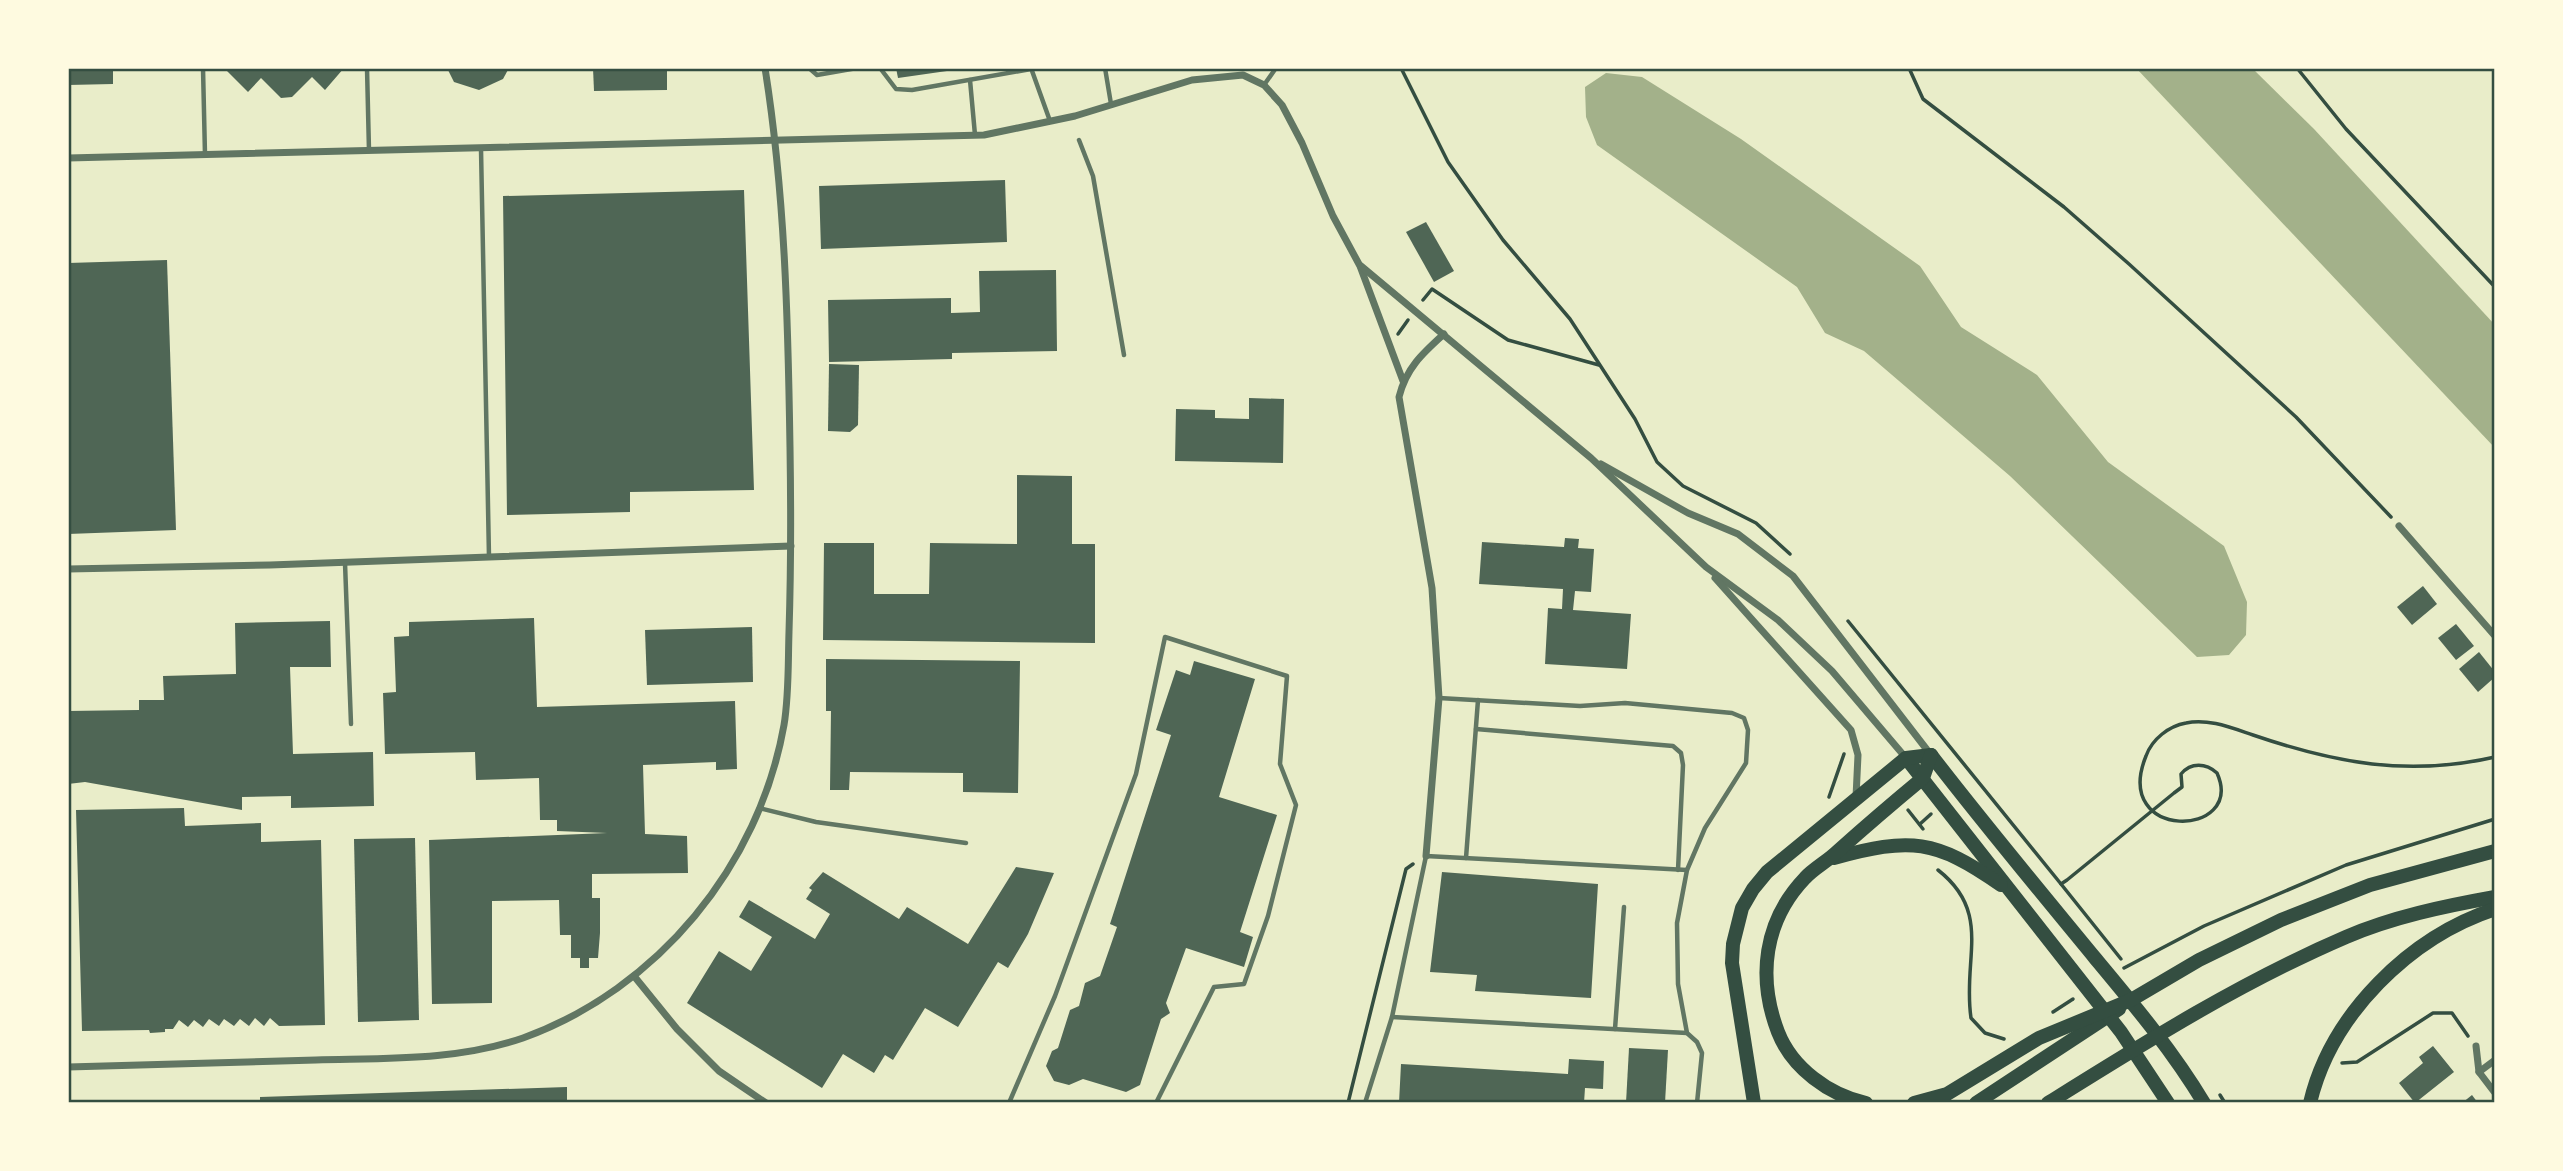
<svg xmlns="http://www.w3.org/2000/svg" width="2563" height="1171" viewBox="0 0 2563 1171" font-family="'Work Sans',sans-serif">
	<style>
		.water { fill: #a3b18a }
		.building { fill: #4f6655 }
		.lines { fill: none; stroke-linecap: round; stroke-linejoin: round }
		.path { stroke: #344e41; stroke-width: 3.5 }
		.service { stroke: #617663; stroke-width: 4.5 }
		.minor { stroke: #617663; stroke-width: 7 }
		.secondary { stroke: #344e41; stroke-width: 14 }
		.primary { stroke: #344e41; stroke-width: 14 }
		.neatline { fill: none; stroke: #344e41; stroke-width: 2.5 }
	</style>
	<rect width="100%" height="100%" fill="#e9edc9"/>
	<g class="water">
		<polygon points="2136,68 2252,68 2314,129 2495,325 2495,448"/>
		<polygon points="1606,73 1642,77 1741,139 1920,266 1961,327 2037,375 2108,462 2224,546 2247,602 2246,635 2229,655 2197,657 2010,476 1864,351 1825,333 1797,287 1597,145 1586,117 1585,87"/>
	</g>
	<g class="building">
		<polygon points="68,68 113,68 113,84 68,85"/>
		<rect x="115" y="68" width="20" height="3"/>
		<polygon points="224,68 344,68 325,90 312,77 292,97 281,98 261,78 248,92"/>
		<polygon points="447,68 509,68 503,79 479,90 454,82"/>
		<polygon points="593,68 667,68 667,90 594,91"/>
		<polygon points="896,68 954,68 954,70 898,78"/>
		<polygon points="1005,180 1007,242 821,249 819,186"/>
		<polygon points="744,190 754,490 630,492 630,512 507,515 503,196"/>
		<polygon points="1426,222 1454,271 1434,282 1406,232"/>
		<polygon points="167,260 176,530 68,534 68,263"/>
		<polygon points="1056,270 1057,351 952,353 952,359 829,362 828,300 951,298 951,313 980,312 979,271"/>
		<polygon points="829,364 859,365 858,425 850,432 828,431"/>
		<polygon points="1249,398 1284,399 1283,463 1175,461 1176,409 1215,410 1215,418 1249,419"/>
		<polygon points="1017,475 1072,476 1072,544 1095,544 1095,643 823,640 824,543 874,543 874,594 929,594 930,543 1017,544"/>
		<polygon points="1565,538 1579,539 1578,548 1594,549 1591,592 1575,591 1573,610 1631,614 1627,669 1545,664 1548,608 1562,609 1563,589 1479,584 1482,542 1564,547"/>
		<polygon points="2423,586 2437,604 2412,625 2397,607"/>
		<polygon points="534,618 537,707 735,701 737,769 716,770 716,762 643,765 645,834 687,836 688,873 592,874 592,898 600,898 600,933 598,958 589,958 589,968 580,968 580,958 571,958 571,935 560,935 559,900 492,901 492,1003 432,1004 429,840 607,833 557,831 557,820 540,820 539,778 476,780 475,752 385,754 383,693 396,692 394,637 409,636 409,622"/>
		<polygon points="330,621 331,667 290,667 293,754 373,752 374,806 291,808 291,796 242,797 242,810 85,782 68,784 68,711 139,710 139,700 164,700 163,676 236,674 235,623"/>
		<polygon points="2456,624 2474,646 2456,660 2438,638"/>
		<polygon points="752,627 753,682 647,685 645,630"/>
		<polygon points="2479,652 2495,672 2495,677 2478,692 2459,669"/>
		<polygon points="826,659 1020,661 1018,793 963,792 963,773 850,772 849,790 830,790 831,711 826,711"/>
		<polygon points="1194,661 1255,679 1219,797 1277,815 1240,932 1253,937 1244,967 1186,948 1166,1003 1170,1013 1161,1019 1140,1085 1126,1092 1083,1079 1069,1085 1054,1081 1046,1066 1052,1051 1058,1048 1070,1010 1079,1006 1085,983 1100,976 1117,927 1110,924 1171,735 1156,730 1176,670 1190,675"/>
		<polygon points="184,808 185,826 261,823 261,842 321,840 325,1025 279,1026 270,1018 264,1026 255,1018 249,1026 240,1019 234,1026 224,1019 219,1026 209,1019 203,1027 194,1020 188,1027 179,1020 173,1029 165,1029 165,1032 150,1033 149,1030 82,1031 76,810"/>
		<polygon points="415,838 419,1020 358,1022 354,839"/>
		<polygon points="1016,867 1054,873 1028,934 1008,968 998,962 958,1027 925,1008 893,1060 885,1055 874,1073 843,1054 822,1088 687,1003 719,951 751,971 772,937 739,917 749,900 815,939 830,914 806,899 812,890 809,888 823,872 899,919 907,907 968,944"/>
		<polygon points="1442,872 1598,884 1591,998 1475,991 1477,975 1430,972"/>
		<polygon points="2433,1046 2454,1072 2415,1103 2399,1083 2423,1063 2419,1057"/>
		<polygon points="1629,1048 1668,1050 1665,1103 1626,1103"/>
		<polygon points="1569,1059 1604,1061 1603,1089 1585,1088 1584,1103 1399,1103 1401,1064 1568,1074"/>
		<polygon points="567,1087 567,1103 260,1103 260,1097"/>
		<polygon points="2472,1095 2478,1103 2462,1103"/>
	</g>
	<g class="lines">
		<g class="path">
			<polyline points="1401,68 1448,162 1503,240 1570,319 1635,419 1657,462 1683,486 1756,523 1790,554"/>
			<polyline points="1909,68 1923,99 2064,207 2129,264 2296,417 2391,517"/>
			<polyline points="2297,68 2346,129 2495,287"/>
			<polyline points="1423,300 1432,289 1508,340 1599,365"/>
			<polyline points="1398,334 1408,320"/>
			<path d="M1848,621L2061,884L2067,880L2174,793L2182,787L2181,774C2191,762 2206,763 2217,773C2246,838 2111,842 2146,756C2152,739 2169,726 2186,723C2208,718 2232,728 2253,735C2335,763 2408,777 2495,757"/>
			<polyline points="1829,797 1844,754"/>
			<polyline points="1908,810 1923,829"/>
			<polyline points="1920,824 1931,814"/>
			<path d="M1938,870C1993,913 1962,959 1971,1018L1985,1033L2004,1039"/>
			<polyline points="2061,884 2121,959"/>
			<polyline points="2124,968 2204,926 2346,865 2495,819"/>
			<polyline points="2053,1012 2073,999"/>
			<polyline points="2342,1063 2357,1062 2433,1013 2452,1013 2468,1036"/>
			<polyline points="2220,1095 2225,1103"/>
			<polyline points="1348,1103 1406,869 1413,864"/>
		</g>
		<g class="service">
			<polyline points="203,68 205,155"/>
			<polyline points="367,68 369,151"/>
			<polyline points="809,68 817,75 857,68"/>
			<polyline points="880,68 896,89 912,90 1031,69"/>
			<polyline points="1031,68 1050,121"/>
			<polyline points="1105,68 1111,104"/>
			<polyline points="970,80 975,135"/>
			<polyline points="1264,85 1276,68"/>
			<polyline points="1079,140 1093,176 1124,355"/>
			<polyline points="481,149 489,557"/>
			<polyline points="345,563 351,724"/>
			<polyline points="1439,698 1580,706 1625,703 1732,713 1744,718 1748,730 1746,763 1705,828 1687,870 1677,923 1678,984 1687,1033 1697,1042 1702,1053 1697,1103"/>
			<polyline points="1476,729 1673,746 1681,753 1683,765 1678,870"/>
			<polyline points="759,808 816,822 966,843"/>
			<polyline points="1466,858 1478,700"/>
			<polyline points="1392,1017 1687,1033"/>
			<polyline points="1615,1029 1624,907"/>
			<polyline points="1009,1103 1055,996 1136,774 1165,637 1287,676 1280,764 1296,805 1268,916 1244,984 1214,987 1156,1103"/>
			<polyline points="1365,1103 1392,1017 1426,856 1687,870"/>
		</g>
		<g class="minor">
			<polyline points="68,158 984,135 1075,116 1192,80 1243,75 1264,85 1282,105 1302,143 1333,216 1360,266 1403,381"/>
			<polyline points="1361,266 1591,458 1706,567 1778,620 1832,671 1906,758"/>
			<polyline points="1601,464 1688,513 1738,534 1793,576 1931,755"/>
			<polyline points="2399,526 2495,636"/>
			<polyline points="68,569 270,565 791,546"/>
			<polyline points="1715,578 1851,730 1858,755 1856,797"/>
			<path d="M1426,856L1439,698L1432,588L1399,397C1406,368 1423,353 1444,334"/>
			<polyline points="634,976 677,1029 719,1071 766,1103"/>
			<polyline points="2476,1046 2479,1072 2495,1093"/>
			<path d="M68,1067C151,1065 234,1063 316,1060C386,1058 456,1061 523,1038C658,989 759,866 784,725C789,695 788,663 789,632C791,570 791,509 790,447C788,319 785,194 765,68"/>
			<polyline points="2479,1072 2495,1060"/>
		</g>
		<polyline class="secondary" points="1976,1103 2119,1009"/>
		<g class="primary">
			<path d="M1931,755C1984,824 2040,891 2095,958C2135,1006 2172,1050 2204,1103"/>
			<polyline points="1906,758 2121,1032 2168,1103"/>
			<path d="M1834,858C1911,837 1935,839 2001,885"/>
			<polyline points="1754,1103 1732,963 1733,944 1742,908 1753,889 1767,872 1906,758 1931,755"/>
			<path d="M1866,1103C1829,1095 1792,1068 1778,1032C1757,977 1764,921 1805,878C1814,868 1828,861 1838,851C1866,826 1894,802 1923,778L1931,755"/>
			<polyline points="1914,1103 1947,1094 2039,1038 2131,1000 2199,960 2281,920 2370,885 2495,851"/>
			<path d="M2048,1103C2144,1043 2241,982 2346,937C2392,917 2445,906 2495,897"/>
			<path d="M2310,1103C2331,1014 2410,937 2495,909"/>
		</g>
	</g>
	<rect width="2563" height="1171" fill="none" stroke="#fefae0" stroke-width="140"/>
	<rect x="70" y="70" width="2423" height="1031" class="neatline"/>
</svg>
